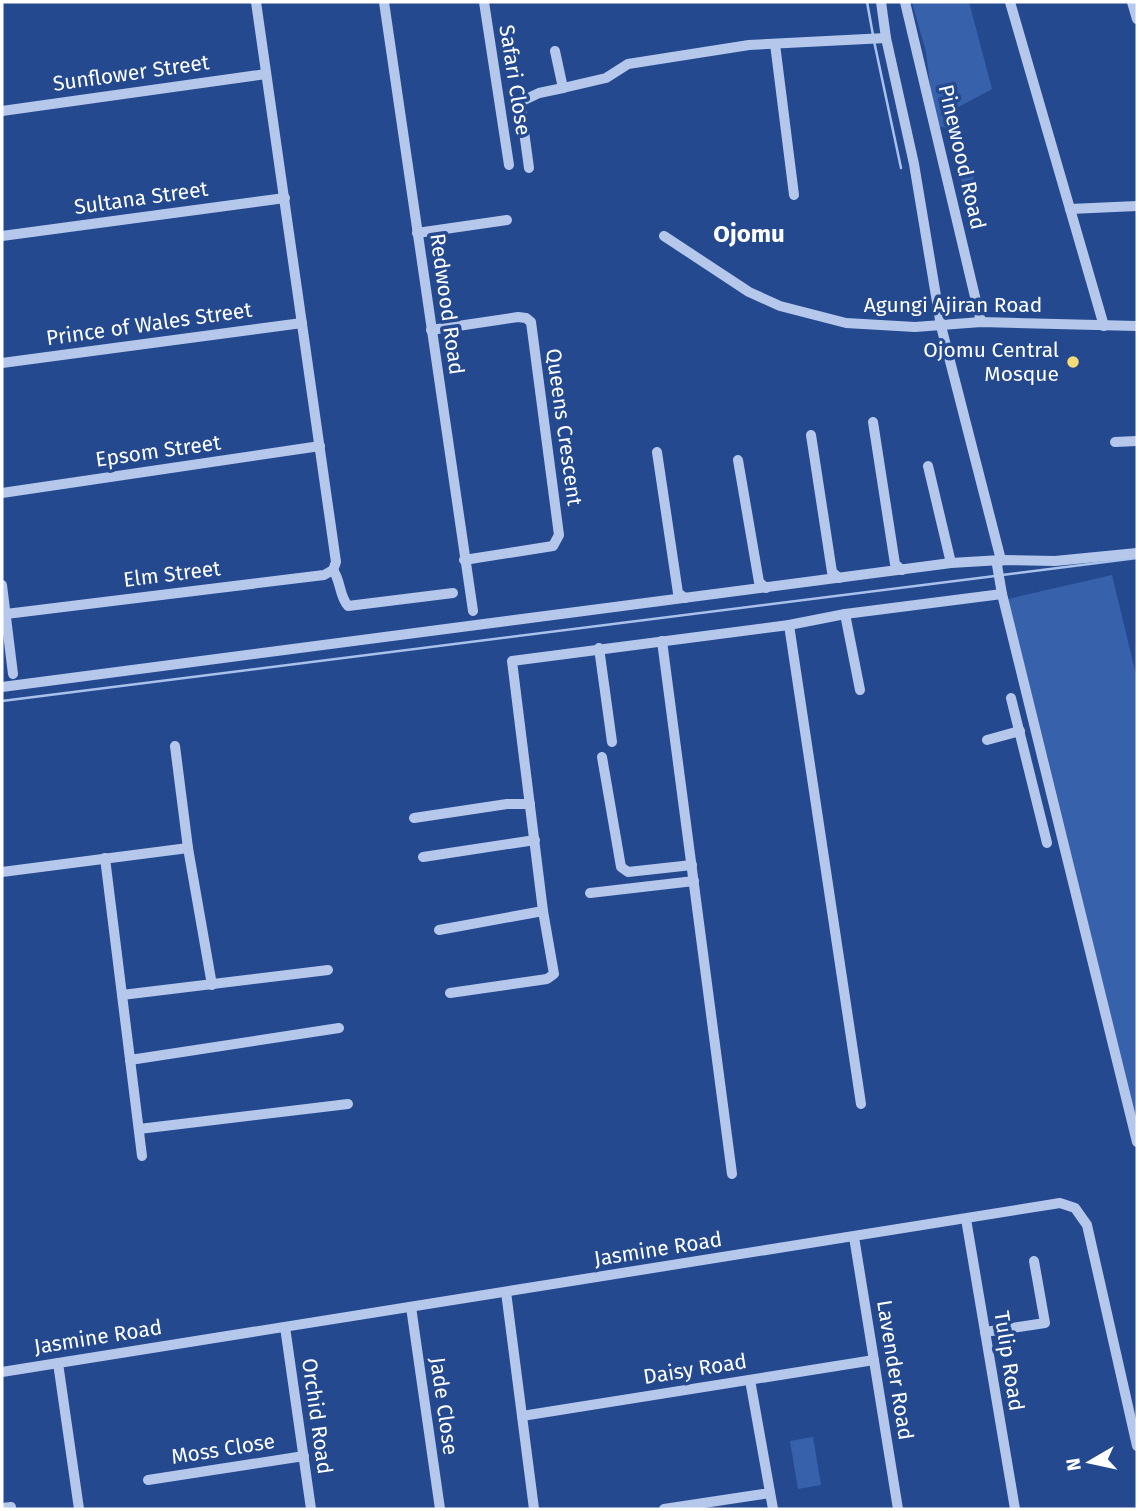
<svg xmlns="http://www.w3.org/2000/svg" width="1139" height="1511" viewBox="0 0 1139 1511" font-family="'Fira Sans',sans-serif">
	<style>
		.green { fill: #3861ac }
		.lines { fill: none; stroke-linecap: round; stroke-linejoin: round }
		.stream { stroke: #a9c2ec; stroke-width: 2.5 }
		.minor { stroke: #b5c8ec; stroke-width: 10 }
		.poi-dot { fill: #f6dd78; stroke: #24498f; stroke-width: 2.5 }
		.labels { text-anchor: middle; stroke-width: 7; stroke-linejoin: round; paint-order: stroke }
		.street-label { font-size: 21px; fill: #fff; stroke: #24498f }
		.poi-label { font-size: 21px; fill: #fff; stroke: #24498f; text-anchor: end }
		.quarter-label { font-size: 24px; font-weight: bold; fill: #fff; stroke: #24498f }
	</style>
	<rect width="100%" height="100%" fill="#24498f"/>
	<g class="green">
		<polygon points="912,2 969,2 992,89 953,110 974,179 963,186 945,127 935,127 926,52"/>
		<polygon points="1112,575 1137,679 1137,1156 1133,1118 999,601"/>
		<polygon points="813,1437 821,1485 798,1489 790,1441"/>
	</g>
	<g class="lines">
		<g class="stream">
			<polyline points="867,2 873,35"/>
			<polyline points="874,41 901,168"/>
			<polyline points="1002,575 1137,558"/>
			<polyline points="2,701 995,576"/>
		</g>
		<g class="minor">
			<polyline points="384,2 473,611"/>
			<polyline points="484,2 509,165"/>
			<polyline points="881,2 886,38 914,164 941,326 1001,560 997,565 1002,594 1137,1142"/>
			<polyline points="905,2 981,322"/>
			<polyline points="1010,2 1104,326"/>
			<polyline points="1132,2 1137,19"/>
			<polyline points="775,44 794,195"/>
			<polyline points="555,51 563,88 606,78 628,64 749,45 886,38"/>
			<polyline points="2,111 266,74"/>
			<polyline points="529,168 520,102 539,93 563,88"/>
			<polyline points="1070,209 1137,206"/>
			<polyline points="417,233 507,220"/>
			<polyline points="2,236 285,198"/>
			<polyline points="664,236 749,292 780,306 846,323 915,327 981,322 1137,326"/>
			<polyline points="431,330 518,317 526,318 531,322 559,535 553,546 464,560"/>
			<polyline points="2,363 302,323"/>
			<polyline points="873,422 895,564 902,570"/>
			<polyline points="811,435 832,572 839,578"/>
			<polyline points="1115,442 1137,441"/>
			<polyline points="657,452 678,593 685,598"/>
			<polyline points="738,460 759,582 766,588"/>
			<polyline points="928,466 951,563"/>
			<polyline points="2,493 320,446"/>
			<path d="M333,570C341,581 339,596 348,606L453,593"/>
			<polyline points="2,585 13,674"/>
			<polyline points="6,614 324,575 333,570 336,562 256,2"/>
			<polyline points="845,614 860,690"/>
			<polyline points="789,625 861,1104"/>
			<polyline points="662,641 732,1174"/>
			<polyline points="599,648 612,742"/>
			<polyline points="2,687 951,563 1001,560 1055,561 1137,553"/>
			<polyline points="1011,698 1047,843"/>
			<polyline points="987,740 1020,731"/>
			<polyline points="175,746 188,848 212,985"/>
			<polyline points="602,757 621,867 628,872 692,865"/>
			<polyline points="414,818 507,804 530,804"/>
			<polyline points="423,857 535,840"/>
			<polyline points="105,858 142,1156"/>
			<polyline points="2,872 188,848"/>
			<polyline points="590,893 694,881"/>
			<polyline points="439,930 543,911"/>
			<polyline points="450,993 547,979 554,974 543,911 512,661 789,625 845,614 1002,594"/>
			<polyline points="122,995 328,970"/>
			<polyline points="130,1060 339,1028"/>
			<polyline points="139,1129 348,1104"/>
			<polyline points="966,1219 1015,1509"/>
			<polyline points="854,1237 898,1509"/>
			<polyline points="506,1292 534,1509"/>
			<polyline points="411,1307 440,1509"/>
			<polyline points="285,1327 311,1509"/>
			<polyline points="985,1332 1045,1323 1034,1261"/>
			<polyline points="58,1363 79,1509"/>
			<polyline points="2,1372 1060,1203 1075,1208 1087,1225 1137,1446"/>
			<polyline points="750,1380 773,1509"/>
			<polyline points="522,1416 874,1360"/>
			<polyline points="148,1480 304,1456"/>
			<polyline points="2,1508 11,1507"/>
			<polyline points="664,1509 770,1493"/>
		</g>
	</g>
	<circle class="poi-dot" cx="1073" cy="362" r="7"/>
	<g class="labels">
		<g class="street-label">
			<text transform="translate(131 73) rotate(-8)" y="7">Sunflower Street</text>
			<text transform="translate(515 80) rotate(81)" y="7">Safari Close</text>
			<text transform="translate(962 157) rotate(77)" y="7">Pinewood Road</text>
			<text transform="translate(141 198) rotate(-8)" y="7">Sultana Street</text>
			<text transform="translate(447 304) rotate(82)" y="7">Redwood Road</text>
			<text x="953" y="312">Agungi Ajiran Road</text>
			<text transform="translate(149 324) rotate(-8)" y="7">Prince of Wales Street</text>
			<text transform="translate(564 427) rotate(82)" y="7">Queens Crescent</text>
			<text transform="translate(158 451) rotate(-8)" y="7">Epsom Street</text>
			<text transform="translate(172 574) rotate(-7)" y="7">Elm Street</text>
			<text transform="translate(658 1249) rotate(-9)" y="7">Jasmine Road</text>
			<text transform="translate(98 1337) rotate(-9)" y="7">Jasmine Road</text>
			<text transform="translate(1009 1361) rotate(81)" y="7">Tulip Road</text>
			<text transform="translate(695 1369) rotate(-9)" y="7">Daisy Road</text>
			<text transform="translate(895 1370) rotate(81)" y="7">Lavender Road</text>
			<text transform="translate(444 1406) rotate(82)" y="7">Jade Close</text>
			<text transform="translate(317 1416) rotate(82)" y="7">Orchid Road</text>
			<text transform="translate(223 1449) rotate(-9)" y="7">Moss Close</text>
		</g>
		<g class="poi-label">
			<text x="1059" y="357">Ojomu Central<tspan x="1059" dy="24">Mosque</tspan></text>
		</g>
		<g class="quarter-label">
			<text x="749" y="242">Ojomu</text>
		</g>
	</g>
	<rect width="1139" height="1511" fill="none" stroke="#ffffff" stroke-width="7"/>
	<g transform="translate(1090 1462) rotate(261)" stroke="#24498f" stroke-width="5" paint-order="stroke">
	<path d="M0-5L12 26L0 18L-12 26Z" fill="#ffffff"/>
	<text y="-10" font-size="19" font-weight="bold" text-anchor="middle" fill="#ffffff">N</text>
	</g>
</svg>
